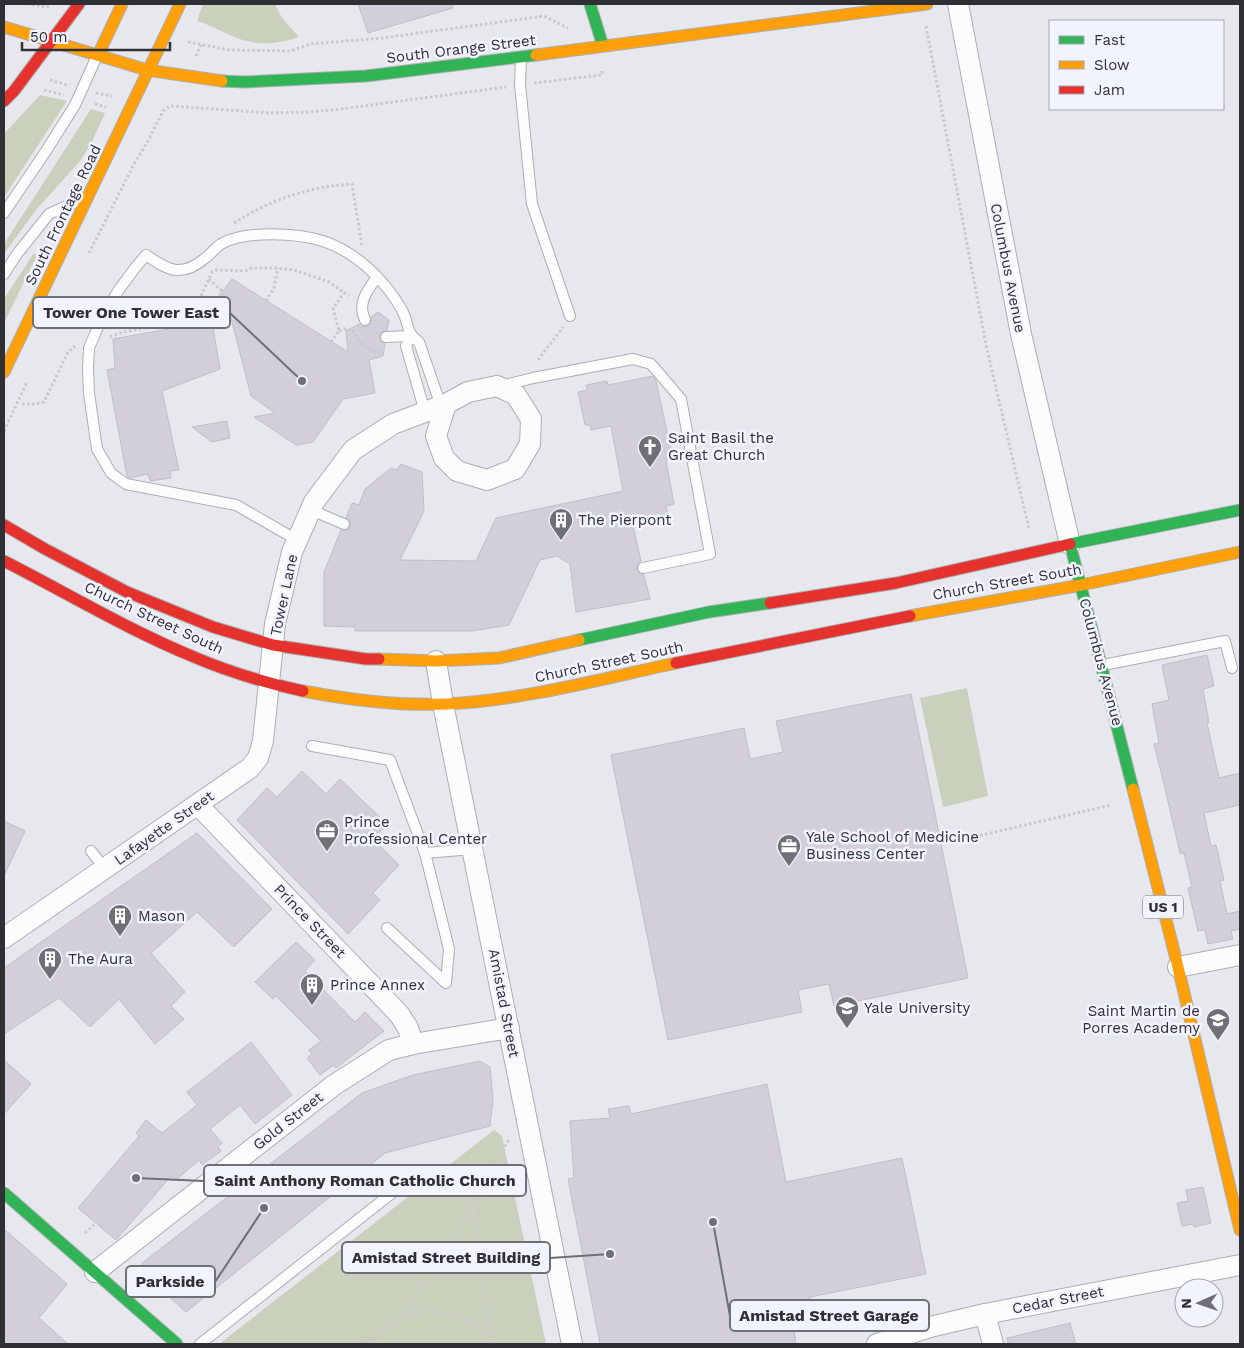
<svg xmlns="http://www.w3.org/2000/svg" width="1244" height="1348" viewBox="0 0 1244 1348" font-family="'Work Sans',sans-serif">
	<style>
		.green { fill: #c9d0bc }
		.building { fill: #d2cfda; stroke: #bfbfc4 }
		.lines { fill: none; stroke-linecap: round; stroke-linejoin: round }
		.lane-casing { stroke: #adaeb3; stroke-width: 12 }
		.street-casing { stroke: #adaeb3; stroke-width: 22 }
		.fast-casing { stroke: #adaeb3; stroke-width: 13 }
		.slow-casing { stroke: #adaeb3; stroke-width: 13 }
		.jam-casing { stroke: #adaeb3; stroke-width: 13 }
		.path { stroke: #c8c9ca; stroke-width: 3; stroke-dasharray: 2.5 2.5; stroke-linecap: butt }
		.lane { stroke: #fbfcfc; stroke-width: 10 }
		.street { stroke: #fbfcfc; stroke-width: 20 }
		.fast { stroke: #30b455; stroke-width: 11 }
		.slow { stroke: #ff9f0a; stroke-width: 11 }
		.jam { stroke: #e5322d; stroke-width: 11 }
		.labels { text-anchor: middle; stroke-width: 5; stroke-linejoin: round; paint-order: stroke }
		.shield { fill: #f1f4fe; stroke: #696b71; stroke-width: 1 }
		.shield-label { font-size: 14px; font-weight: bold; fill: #2f3034 }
		.street-label { font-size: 15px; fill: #2f3034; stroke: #f1f4fe }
		.poi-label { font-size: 15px; fill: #2f3034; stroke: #f1f4fe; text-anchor: start }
		.leader { fill: none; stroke: #6f7075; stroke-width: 2 }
		.callout-dot { fill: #6f7075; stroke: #f1f4fe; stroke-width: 2 }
		.callout { fill: #f1f4fe; stroke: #6f7075; stroke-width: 2 }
		.callout-label { font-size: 16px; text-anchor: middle; font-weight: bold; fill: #2f3034 }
	</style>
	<rect width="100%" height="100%" fill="#e7e8ee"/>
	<g class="green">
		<path d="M203,4H275L282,18L299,37C280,44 257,46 237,38C223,33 212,25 197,21Z"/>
		<polygon points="40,95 67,101 4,197 4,134"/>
		<polygon points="91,109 105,113 91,144 80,161 35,211 4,254 4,244"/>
		<polygon points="34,253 37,255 4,323 4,299"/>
		<polygon points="967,688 988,796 943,807 920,698"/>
		<polygon points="494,1130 502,1136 546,1344 219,1344"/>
	</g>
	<g class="building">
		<polygon points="358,4 452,4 453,8 368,33"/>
		<polygon points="232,279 348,352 346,331 359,324 363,327 368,326 372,322 371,317 378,312 389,320 387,330 382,332 379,337 380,341 385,344 383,356 369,360 375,393 343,399 313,442 296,445 254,417 275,413 251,396 231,318 212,322 220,369 162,391 179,470 170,471 171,478 150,481 148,474 129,478 127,476 107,370 115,368 113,339 208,322 207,311"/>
		<polygon points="653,376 656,381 673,459 666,460 674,504 666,506 668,515 632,521 641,561 637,565 636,570 640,574 644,575 650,599 576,612 570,564 557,556 540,560 509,625 472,631 355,631 355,627 324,626 324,572 341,530 348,530 350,526 350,520 346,518 352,503 359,505 365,489 391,468 397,470 401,464 422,472 424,511 400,560 476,561 496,518 623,491 611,426 591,430 590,425 585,425 578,392 587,390 586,385 607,381 608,385"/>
		<polygon points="227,421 230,438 212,442 192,427"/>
		<polygon points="1207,655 1214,686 1203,689 1209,723 1207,723 1219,778 1240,773 1240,805 1204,813 1211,846 1216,845 1224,880 1220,881 1227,914 1240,911 1240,929 1231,931 1233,939 1208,944 1205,930 1198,931 1188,888 1192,887 1184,853 1180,853 1163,780 1154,744 1159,743 1152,704 1169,700 1162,665"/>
		<polygon points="911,694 968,978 834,1006 829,984 798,990 802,1012 668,1040 611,755 744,728 750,759 783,752 776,721"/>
		<polygon points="302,771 326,794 340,779 387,824 373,839 399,865 373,893 380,900 348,934 237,820 267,788 277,797"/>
		<polygon points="4,821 25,831 4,876"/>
		<polygon points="197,833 272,909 234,947 197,912 151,953 185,992 171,1006 184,1019 155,1044 119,999 90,1027 59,998 4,1034 4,968"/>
		<polygon points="296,942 315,960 305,971 355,1022 365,1012 384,1031 336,1068 334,1065 320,1075 307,1058 312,1054 309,1050 321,1041 276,996 273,999 255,982"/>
		<polygon points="251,1042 292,1095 255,1124 240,1105 210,1129 222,1143 218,1147 221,1151 202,1165 199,1160 176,1180 171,1176 116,1240 78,1208 139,1136 136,1133 146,1120 162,1133 197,1105 187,1092"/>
		<polygon points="4,1060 31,1084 4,1114"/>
		<polygon points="480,1061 490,1067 493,1098 490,1126 385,1153 186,1312 143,1274 142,1263 362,1093 413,1075"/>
		<polygon points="767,1084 786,1182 902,1158 926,1274 810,1297 816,1326 794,1330 796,1344 600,1344 568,1179 574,1178 570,1121 610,1118 608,1109 629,1106 631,1114"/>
		<polygon points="1203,1187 1211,1223 1194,1227 1193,1224 1182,1226 1177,1203 1188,1201 1186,1190"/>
		<polygon points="4,1229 67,1284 39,1318 68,1344 4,1344"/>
		<polygon points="1070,1323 1076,1344 1008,1344 1007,1338"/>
	</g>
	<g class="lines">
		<g class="lane-casing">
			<g id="lane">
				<polyline points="521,58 520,85 532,204 570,316"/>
				<polyline points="4,213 46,151 75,105 97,56"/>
				<polyline points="4,274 17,254 49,214 80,200"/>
				<path d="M365,320C357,303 367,291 377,277"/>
				<polyline points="411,336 406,346 425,412"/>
				<polyline points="386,337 411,336"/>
				<polyline points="501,386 533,378 633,359 651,364 681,399 710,554 643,568"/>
				<polyline points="311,510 344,524"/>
				<path d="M297,540L236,505L126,484L111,473L97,449L89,393L88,368L89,348L101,320L118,291L135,268L146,255C168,270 181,278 204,259C210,255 215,248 221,244C245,230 297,233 323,241C356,252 385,280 402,310C410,324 404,331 419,342L441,406"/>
				<polyline points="1103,665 1225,641 1232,668"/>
				<polyline points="312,746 390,760 425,853 473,849"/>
				<polyline points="91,851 105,869"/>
				<polyline points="387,928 446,983 449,949 425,853"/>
				<polyline points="200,1344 392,1193"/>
			</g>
		</g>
		<g class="street-casing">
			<g id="street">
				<polyline points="958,4 1021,334 1070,544"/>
				<polyline points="436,661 443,704 572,1344"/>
				<polyline points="198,805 399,1014 408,1028 413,1044"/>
				<polyline points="4,938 250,768 258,758 263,741 275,624 292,552 314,502 353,450 393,424 446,404 468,392 497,386 516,395 531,419 530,444 515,469 487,480 457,471 444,458 436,436 446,404"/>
				<polyline points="1178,967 1240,955"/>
				<polyline points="95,1272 334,1085 389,1050 413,1044 509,1028"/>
				<polyline points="985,1314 993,1344"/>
				<polyline points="877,1344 930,1327 985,1314 1240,1265"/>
			</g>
		</g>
		<g class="fast-casing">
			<g id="fast">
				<polyline points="590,4 603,46"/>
				<polyline points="222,81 244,82 366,76 536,55"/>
				<polyline points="579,640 709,612 770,603"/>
				<polyline points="1133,789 1070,544 1240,510"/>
				<polyline points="4,1193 177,1344"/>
			</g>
		</g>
		<g class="slow-casing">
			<g id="slow">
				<polyline points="4,27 147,70 222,81"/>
				<polyline points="98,55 122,4"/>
				<polyline points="536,55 927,4"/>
				<polyline points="4,372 180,4"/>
				<polyline points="1081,585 1240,552"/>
				<polyline points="910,616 1081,585"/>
				<polyline points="379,659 436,661 499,658 579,640"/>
				<path d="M303,691C350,700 399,706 447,704C524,700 601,679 676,663"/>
				<polyline points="1133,789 1178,967 1240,1230"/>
			</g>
		</g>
		<g class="jam-casing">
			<g id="jam">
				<polyline points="4,101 14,91 79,4"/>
				<polyline points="4,525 45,549 127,592 213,627 273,645 366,659 379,659"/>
				<path d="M4,561C67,593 128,630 194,657C229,672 266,683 303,691"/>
				<polyline points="770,603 896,583 1070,544"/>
				<polyline points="676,663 910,616"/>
			</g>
		</g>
		<g class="path">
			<polyline points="27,4 49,7"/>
			<polyline points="926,26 986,345 1029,529"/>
			<polyline points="188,42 230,50 290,51 311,44 382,38 544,16 568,28"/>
			<polyline points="196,56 201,45"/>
			<polyline points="50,80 68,85"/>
			<polyline points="534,83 602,75 602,69"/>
			<polyline points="44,90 64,95"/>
			<polyline points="96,93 112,96"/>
			<polyline points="95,104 106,107"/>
			<path d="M234,223C271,199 309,187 352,184L362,246"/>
			<polyline points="89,253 134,164 148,141 163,111 170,106 271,113 309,112 341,109 506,87"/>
			<polyline points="209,279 222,291"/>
			<polyline points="266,301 274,288 278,268"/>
			<polyline points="182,319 188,314 201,296 212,272 217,270 245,271 252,268 275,268 294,270 329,282 349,296"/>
			<path d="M353,330C358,342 369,353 382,352"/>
			<polyline points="339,331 345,329 354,330"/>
			<polyline points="110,337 123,332 207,317"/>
			<polyline points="331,342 339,331 333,308 344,293"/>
			<polyline points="538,360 563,327"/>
			<polyline points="22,404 36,404 44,402 68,352 75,346"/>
			<polyline points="4,431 27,382"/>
			<polyline points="926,839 956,841 1111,805"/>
			<polyline points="480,1193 477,1232 479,1264 492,1338"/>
			<polyline points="85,1233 96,1223"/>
			<polyline points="401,1317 448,1251 480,1189 510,1138"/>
			<polyline points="356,1344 378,1337"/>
			<path d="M374,1344C378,1335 384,1330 392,1324C423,1301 475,1311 496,1344"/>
		</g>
		<use href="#lane" class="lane"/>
		<use href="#street" class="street"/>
		<use href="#fast" class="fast"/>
		<use href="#slow" class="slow"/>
		<use href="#jam" class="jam"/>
	</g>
	<defs>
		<g id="church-pin" transform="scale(1.25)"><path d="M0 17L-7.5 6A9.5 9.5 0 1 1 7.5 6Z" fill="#6f7075" stroke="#f1f4fe"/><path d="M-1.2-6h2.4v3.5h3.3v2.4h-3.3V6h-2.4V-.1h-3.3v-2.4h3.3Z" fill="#fff"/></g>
		<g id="building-pin" transform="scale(1.25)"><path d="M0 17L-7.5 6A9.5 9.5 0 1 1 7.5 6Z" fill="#6f7075" stroke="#f1f4fe"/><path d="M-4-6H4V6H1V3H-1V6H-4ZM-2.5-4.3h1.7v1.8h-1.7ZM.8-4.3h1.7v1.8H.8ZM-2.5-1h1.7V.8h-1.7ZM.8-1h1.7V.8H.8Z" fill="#fff"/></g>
		<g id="office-pin" transform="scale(1.25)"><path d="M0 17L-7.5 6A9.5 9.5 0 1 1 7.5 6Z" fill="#6f7075" stroke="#f1f4fe"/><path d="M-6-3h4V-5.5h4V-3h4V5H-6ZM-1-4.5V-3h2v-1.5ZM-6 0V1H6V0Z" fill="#fff"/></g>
		<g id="university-pin" transform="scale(1.25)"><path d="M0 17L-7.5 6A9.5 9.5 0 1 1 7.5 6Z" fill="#6f7075" stroke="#f1f4fe"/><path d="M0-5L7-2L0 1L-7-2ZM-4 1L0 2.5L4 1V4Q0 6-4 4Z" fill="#fff"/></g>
		<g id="school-pin" transform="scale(1.25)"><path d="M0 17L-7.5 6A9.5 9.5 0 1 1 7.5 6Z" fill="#6f7075" stroke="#f1f4fe"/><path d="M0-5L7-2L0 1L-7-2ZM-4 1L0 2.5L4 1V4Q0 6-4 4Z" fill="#fff"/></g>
	</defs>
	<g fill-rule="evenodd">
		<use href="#church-pin" x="650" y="447"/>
		<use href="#building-pin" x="561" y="520"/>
		<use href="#office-pin" x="327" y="831"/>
		<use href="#office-pin" x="789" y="846"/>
		<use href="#building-pin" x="120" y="916"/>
		<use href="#building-pin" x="50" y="959"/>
		<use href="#building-pin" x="312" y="985"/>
		<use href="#university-pin" x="847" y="1008"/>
		<use href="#school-pin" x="1218" y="1020"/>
	</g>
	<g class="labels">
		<rect class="shield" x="1143" y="895.5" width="40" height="23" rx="4"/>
		<g class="shield-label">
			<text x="1163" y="912">US 1</text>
		</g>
		<g class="street-label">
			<text transform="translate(461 49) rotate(-7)" y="5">South Orange Street</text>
			<text transform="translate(63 215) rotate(-64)" y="5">South Frontage Road</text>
			<text transform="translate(1008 268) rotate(79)" y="5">Columbus Avenue</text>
			<text transform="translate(1007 582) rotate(-10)" y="5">Church Street South</text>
			<text transform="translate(284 595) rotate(-78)" y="5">Tower Lane</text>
			<text transform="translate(154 618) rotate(25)" y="5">Church Street South</text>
			<text transform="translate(609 662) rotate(-12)" y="5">Church Street South</text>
			<text transform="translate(1101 662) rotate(75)" y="5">Columbus Avenue</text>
			<text transform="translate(164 828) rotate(-35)" y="5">Lafayette Street</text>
			<text transform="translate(310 921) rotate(46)" y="5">Prince Street</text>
			<text transform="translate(504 1003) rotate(79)" y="5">Amistad Street</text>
			<text transform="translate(288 1121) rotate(-38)" y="5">Gold Street</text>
			<text transform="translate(1058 1300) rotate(-11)" y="5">Cedar Street</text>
		</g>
		<g class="poi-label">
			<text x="668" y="443">Saint Basil the<tspan x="668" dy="17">Great Church</tspan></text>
			<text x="578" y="525">The Pierpont</text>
			<text x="344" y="827">Prince<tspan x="344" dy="17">Professional Center</tspan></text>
			<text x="806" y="842">Yale School of Medicine<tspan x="806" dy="17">Business Center</tspan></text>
			<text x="138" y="921">Mason</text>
			<text x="68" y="964">The Aura</text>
			<text x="330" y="990">Prince Annex</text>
			<text x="864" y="1013">Yale University</text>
			<text x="1200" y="1016" text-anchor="end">Saint Martin de<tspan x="1200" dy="17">Porres Academy</tspan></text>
		</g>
	</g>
	<path class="leader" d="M302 381L230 313M136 1178L204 1181M610 1254L550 1258M264 1208L215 1282M713 1222L730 1316"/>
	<g class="callout-dot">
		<circle cx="302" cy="381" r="5"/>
		<circle cx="136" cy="1178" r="5"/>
		<circle cx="610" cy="1254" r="5"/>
		<circle cx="264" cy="1208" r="5"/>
		<circle cx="713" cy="1222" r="5"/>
	</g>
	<g class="callout">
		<rect x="33" y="297" width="197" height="31" rx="5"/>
		<rect x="204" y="1165" width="322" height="31" rx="5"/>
		<rect x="342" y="1242" width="208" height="31" rx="5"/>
		<rect x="126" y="1266" width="89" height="31" rx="5"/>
		<rect x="730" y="1300" width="199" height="31" rx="5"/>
	</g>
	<g class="callout-label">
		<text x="131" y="318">Tower One Tower East</text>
		<text x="365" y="1186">Saint Anthony Roman Catholic Church</text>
		<text x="446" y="1263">Amistad Street Building</text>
		<text x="170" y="1287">Parkside</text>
		<text x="829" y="1321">Amistad Street Garage</text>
	</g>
	<rect width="1244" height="1348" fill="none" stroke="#2f3034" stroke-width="10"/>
	<rect x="1049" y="20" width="175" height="90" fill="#f1f4fe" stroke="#a3a6ad"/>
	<rect x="1059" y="36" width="25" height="8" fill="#30b455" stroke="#a3a6ad"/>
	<text x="1094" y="45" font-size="15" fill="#2f3034">Fast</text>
	<rect x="1059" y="61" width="25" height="8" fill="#ff9f0a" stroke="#a3a6ad"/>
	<text x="1094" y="70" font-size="15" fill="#2f3034">Slow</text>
	<rect x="1059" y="86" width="25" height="8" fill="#e5322d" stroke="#a3a6ad"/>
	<text x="1094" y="95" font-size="15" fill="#2f3034">Jam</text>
	<g transform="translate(1199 1303) rotate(268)"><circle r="24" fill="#f1f4fe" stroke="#a3a6ad"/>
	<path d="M0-4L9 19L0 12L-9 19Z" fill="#6f7075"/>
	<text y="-8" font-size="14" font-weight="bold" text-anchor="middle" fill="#2f3034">N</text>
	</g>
	<path d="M22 42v8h148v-8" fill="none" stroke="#2f3034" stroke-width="2.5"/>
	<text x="30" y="42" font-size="15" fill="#2f3034" stroke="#f1f4fe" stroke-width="4" paint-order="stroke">50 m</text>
</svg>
